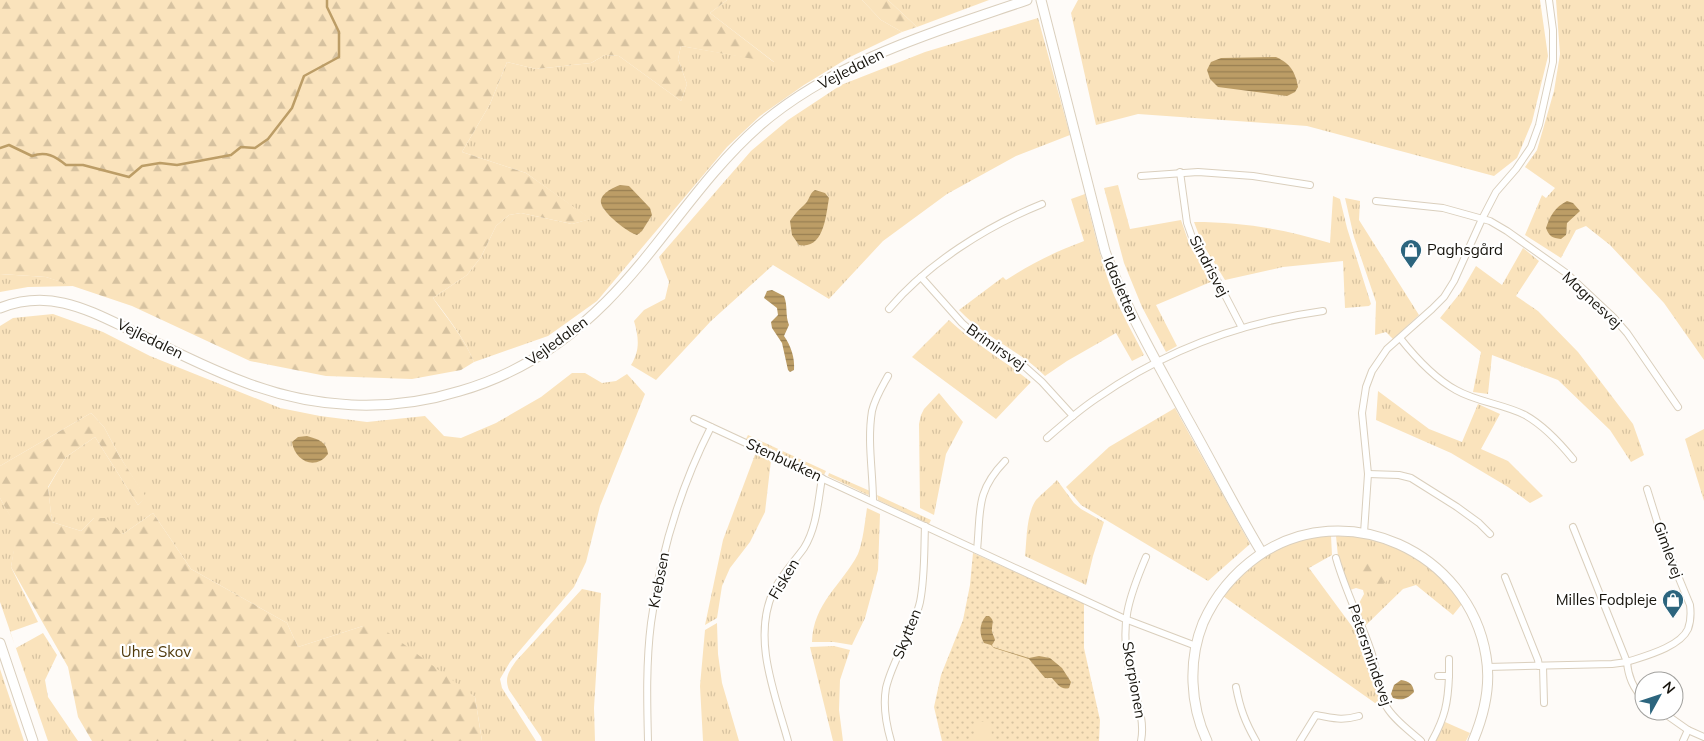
<svg xmlns="http://www.w3.org/2000/svg" width="1704" height="741" viewBox="0 0 1704 741" font-family="Mulish,sans-serif">
	<style>
		.grass { fill: url(#grass-tufts) }
		.forest { fill: url(#forest-firs) }
		.park { fill: url(#park-dots) }
		.pitch { fill: #fae3bc }
		.water { fill: url(#water-rules) }
		.lines { fill: none; stroke-linecap: round; stroke-linejoin: round }
		.stream { stroke: #bc9d66; stroke-width: 2.5 }
		.street-casing { stroke: #dacfbd; stroke-width: 8 }
		.secondary-casing { stroke: #dacfbd; stroke-width: 11 }
		.street { stroke: #fff; stroke-width: 6 }
		.secondary { stroke: #fff; stroke-width: 9 }
		.labels { text-anchor: middle; stroke-width: 4.5; stroke-linejoin: round; paint-order: stroke }
		.street-label { font-size: 15px; fill: #16130c; stroke: #fff }
		.poi-label { font-size: 15px; fill: #16130c; stroke: #fff; text-anchor: start }
		.park-label { font-size: 15px; fill: #503a0c; stroke: #fff }
	</style>
	<defs>
		<pattern id="grass-tufts" width="24" height="20" patternUnits="userSpaceOnUse" patternTransform="scale(1.25)"><rect width="24" height="20" fill="#fae3bc"/><path d="M3 7l-1-3M5 7V3M7 7l1-3M15 17l-1-3M17 17v-4M19 17l1-3" fill="none" stroke="#d6c2a0"/></pattern>
		<pattern id="forest-firs" width="22" height="20" patternUnits="userSpaceOnUse" patternTransform="scale(1.25)"><rect width="22" height="20" fill="#fae3bc"/><path d="M5 1l3.5 6h-7zM16 11l3.5 6h-7z" fill="#d6c2a0"/></pattern>
		<pattern id="park-dots" width="8" height="8" patternUnits="userSpaceOnUse" patternTransform="scale(1.25)"><rect width="8" height="8" fill="#fae3bc"/><path d="M2 2h.1M6 6h.1" fill="none" stroke="#d6c2a0" stroke-width="1.8" stroke-linecap="round"/></pattern>
		<pattern id="water-rules" width="6" height="5" patternUnits="userSpaceOnUse" patternTransform="scale(1.25)"><rect width="6" height="5" fill="#bc9d66"/><path d="M0 2.5h6" fill="none" stroke="#987f52"/></pattern>
	</defs>
	<rect width="100%" height="100%" fill="#fefbf8"/>
	<g class="grass">
		<path d="M727,0H862L881,20L902,32L848,58L804,85L760,116L727,147L597,301L548,336L474,362C464,338 449,319 433,298L467,275L481,257L496,226L509,215L521,213L572,224L590,219L526,173L462,152L490,104L507,62L536,69L591,63L605,55L619,56L681,101L687,84L678,59L681,46L774,62L710,13Z"/>
		<polygon points="888,0 989,0 917,27"/>
		<polygon points="1078,0 1540,0 1548,56 1532,122 1517,158 1494,176 1307,126 1138,114 1096,125 1071,13"/>
		<polygon points="1556,0 1704,0 1704,360 1664,303 1610,245 1586,226 1576,230 1561,258 1525,235 1542,195 1546,198 1555,188 1525,167 1537,150 1554,91 1560,54"/>
		<path d="M1038,18L1070,135L1016,156L947,194L883,241L829,299L773,265L711,321L656,380L631,365C640,351 639,338 634,321L644,310L665,299L669,282L659,257L751,151L788,120L841,85L925,52Z"/>
		<polygon points="1118,185 1130,229 1181,220 1190,246 1213,281 1156,305 1177,346 1166,352 1142,307 1124,263 1104,188"/>
		<path d="M1085,194C1093,226 1100,258 1111,288C1120,311 1133,333 1144,355L1132,361L1116,333L1067,361L1045,376C1019,350 984,337 959,310L1003,277L1006,280C1032,263 1055,252 1084,241L1071,199Z"/>
		<path d="M1333,196L1340,199L1347,228L1371,304L1369,306L1345,308L1343,261L1283,267L1225,280L1202,243L1194,222C1243,222 1284,229 1330,243Z"/>
		<polygon points="1345,198 1360,201 1359,220 1419,315 1393,339 1386,332 1375,335 1376,302 1354,237"/>
		<polygon points="1523,248 1539,261 1516,296 1538,311 1578,352 1633,424 1644,455 1631,462 1610,430 1558,380 1492,355 1488,394 1473,392 1481,352 1440,318 1461,292 1476,266 1502,285"/>
		<polygon points="0,274 46,277 75,286 28,287 0,292"/>
		<polygon points="53,314 103,332 150,356 280,408 320,416 367,422 425,416 444,436 461,438 496,423 541,397 572,373 585,373 602,383 616,381 627,374 645,394 600,506 586,562 574,587 510,662 500,679 502,688 536,741 482,741 475,697 363,626 298,647 287,623 191,569 153,513 123,534 94,518 81,531 52,522 48,488 66,457 95,437 138,505 145,497 120,457 104,427 91,413 0,466 0,326 13,318"/>
		<path d="M949,320C974,344 1004,360 1031,382L996,419L912,357Z"/>
		<polygon points="1378,391 1429,429 1462,442 1478,404 1500,414 1481,449 1508,461 1543,496 1530,503 1508,487 1451,453 1376,420"/>
		<polygon points="939,393 963,422 946,454 934,515 920,508 919,424 921,415 924,409"/>
		<polygon points="1175,408 1250,544 1208,581 1081,505 1066,487 1109,447"/>
		<polygon points="1704,429 1704,501 1685,439"/>
		<polygon points="748,435 826,471 824,475 746,439"/>
		<polygon points="756,452 771,460 765,512 750,542 730,568 722,586 717,618 705,625 723,540"/>
		<polygon points="829,473 870,491 870,494 868,495 828,476"/>
		<path d="M1057,480L1074,503L1081,509L1104,522L1093,556L1086,585L1025,556C1027,539 1026,515 1036,500C1042,493 1051,487 1057,480Z"/>
		<polygon points="877,495 931,520 929,524 878,500"/>
		<polygon points="0,498 18,529 11,567 38,622 10,632 16,648 43,633 57,655 45,680 48,697 78,741 48,741 0,602"/>
		<path d="M867,508L880,514L878,570L865,618L852,645L834,642H812C813,603 842,585 858,554C863,542 865,521 867,508Z"/>
		<path d="M1331,536L1332,555L1309,568L1365,644L1380,701L1375,703L1223,596C1252,562 1285,537 1331,536Z"/>
		<polygon points="1336,536 1366,537 1409,553 1439,574 1462,604 1453,615 1416,585 1403,589 1365,626 1357,607 1364,594 1363,590 1356,588 1350,590 1338,557"/>
		<path d="M582,589L601,593L594,708L595,741H542L541,737L509,690C504,678 509,671 516,661Z"/>
		<polygon points="717,623 718,654 722,683 739,741 703,741 700,686 705,630"/>
		<polygon points="834,646 850,650 840,680 839,710 843,741 833,741 810,647"/>
		<polygon points="0,669 24,741 0,741"/>
		<polygon points="1445,722 1470,733 1466,741 1435,741"/>
	</g>
	<g class="forest">
		<path d="M0,0H727L710,13L775,63L681,46L678,59L687,84L681,101L619,56L605,55L591,63L536,69L507,62L490,104L462,152L526,173L591,219L572,224L521,213L509,215L496,226L481,257L467,275L433,298C448,320 464,337 474,362L461,370L412,379L326,376L250,361L132,306L46,277L0,274Z"/>
		<polygon points="862,0 888,0 917,27 902,32 881,20"/>
		<polygon points="91,413 104,427 120,457 146,497 138,505 95,437 66,457 48,487 52,522 81,531 94,518 106,518 123,534 153,513 191,569 287,623 298,647 363,626 378,625 475,697 482,741 92,741 78,717 68,667 11,567 17,529 0,498 0,466"/>
		<path d="M1372,559L1386,564L1391,573C1383,596 1352,592 1359,569Z"/>
	</g>
	<polygon class="park" points="973,553 1084,603 1084,648 1100,720 1099,741 942,741 934,707 941,675 963,620 970,585"/>
	<polygon class="pitch" points="974,722 991,722 992,741 974,741"/>
	<g class="water">
		<path d="M1276,57C1291,64 1295,72 1298,87L1295,92L1287,96L1218,87L1210,79L1207,70L1211,62L1221,58Z"/>
		<path d="M620,185L629,186L650,208L652,215L642,231L637,235C627,232 604,214 601,203C599,194 614,187 620,185Z"/>
		<path d="M815,190L825,193L829,198C826,215 824,250 799,245L792,235L790,221C796,212 799,210 806,203C810,198 810,193 815,190Z"/>
		<path d="M1567,201L1573,203L1580,211L1567,223L1566,235L1561,239C1552,238 1549,236 1546,228C1550,216 1555,207 1567,201Z"/>
		<path d="M772,290L784,296C788,306 785,315 789,325L784,336C791,346 795,358 794,370L790,372L788,370L782,343L772,328L771,322L778,315L777,308L764,298L767,291Z"/>
		<path d="M307,436C318,439 327,442 328,454C315,471 295,461 292,442L298,437Z"/>
		<path d="M986,616H989C995,621 992,622 992,629C991,632 994,636 995,640L992,645L993,647L1029,658L1039,656L1050,658L1062,668L1071,682L1069,688C1061,690 1057,684 1052,678H1045L1029,659L994,648L991,645L984,643C979,634 979,624 986,616Z"/>
		<path d="M1401,680C1409,681 1413,684 1414,692C1407,699 1402,701 1393,698L1391,694L1394,685Z"/>
	</g>
	<g class="lines">
		<path class="stream" d="M0,148L9,145L32,156C46,151 55,156 66,165H83L129,177L142,166L160,163L177,165L231,155L241,147L255,148L268,139L292,108L304,76L339,57V32L327,7V0"/>
		<g class="street-casing">
			<g id="street">
				<polyline points="1180,172 1187,223 1193,240 1212,270 1242,328"/>
				<polyline points="1141,176 1198,172 1253,176 1310,185"/>
				<polyline points="1376,201 1443,208 1490,221 1507,231 1566,273 1613,317 1627,333 1678,407"/>
				<polyline points="921,277 962,323 979,338 1024,366 1042,382 1073,416"/>
				<path d="M889,309C927,264 987,226 1042,204"/>
				<path d="M1400,338C1415,357 1434,378 1456,390C1477,402 1503,404 1525,415C1543,425 1560,443 1573,459"/>
				<polyline points="694,419 1125,619 1196,646"/>
				<path d="M1047,438C1063,424 1079,410 1097,398C1164,351 1242,322 1323,311"/>
				<polyline points="1368,474 1399,475 1411,478 1457,507 1479,523 1490,534"/>
				<path d="M873,501C873,472 867,441 872,411C875,398 882,387 888,376"/>
				<path d="M1573,527L1627,662C1645,656 1680,647 1688,629C1691,621 1691,613 1690,605L1662,537L1647,489"/>
				<polyline points="1364,533 1368,474 1362,413 1366,387 1372,371 1387,349 1432,309 1444,297 1454,281 1482,219 1496,192 1516,169 1531,147 1539,125 1553,62 1553,30 1549,0"/>
				<path d="M977,550C981,511 975,492 1005,461"/>
				<path d="M1336,558C1345,590 1360,619 1371,651C1377,668 1377,690 1386,706C1394,720 1410,731 1421,741"/>
				<polyline points="1505,577 1538,660 1539,666"/>
				<polyline points="1449,659 1449,676"/>
				<polyline points="1543,666 1544,703"/>
				<path d="M1487,667L1612,664L1627,662C1628,675 1633,690 1644,698"/>
				<path d="M1236,687C1240,708 1245,722 1256,741"/>
				<polyline points="1661,711 1688,730 1704,737"/>
				<path d="M648,741C647,702 646,662 651,623C660,555 680,488 711,427"/>
				<path d="M788,741C775,694 752,639 773,592C781,575 794,562 804,548C817,527 818,501 822,478"/>
				<path d="M891,741C886,724 883,705 886,688C893,658 913,632 920,602C925,577 924,551 925,526"/>
				<path d="M1141,741C1146,717 1133,692 1129,669C1120,624 1128,599 1146,557"/>
				<path d="M1300,741L1316,715C1334,718 1341,721 1359,716"/>
				<path d="M1432,741C1445,717 1448,703 1449,676H1438"/>
				<polyline points="1683,741 1688,730"/>
			</g>
		</g>
		<g class="secondary-casing">
			<g id="secondary">
				<path d="M1041,0L1105,251C1126,310 1157,362 1186,416C1212,462 1235,508 1262,553"/>
				<path d="M0,308C54,287 93,313 141,335C175,352 209,369 244,382C314,409 389,413 460,391C516,375 565,343 606,302C661,247 700,178 759,126C834,61 934,32 1027,0"/>
				<polyline points="0,643 33,741"/>
				<path d="M1207,741C1190,705 1188,660 1203,623C1215,596 1234,573 1258,556C1346,495 1469,552 1486,656C1491,684 1484,715 1473,741"/>
			</g>
		</g>
		<use href="#street" class="street"/>
		<use href="#secondary" class="secondary"/>
	</g>
	<defs>
		<g id="shop-pin" transform="scale(1.125)"><path d="M0 17L-7.5 6A9.5 9.5 0 1 1 7.5 6Z" fill="#2c657e" stroke="#fff"/><path d="M-5-2.5h2.3a2.7 3.5 0 0 1 5.4 0H5L5.5 6h-11ZM-1.5-2.5h3a1.5 2.3 0 0 0-3 0Z" fill="#fff"/></g>
	</defs>
	<g fill-rule="evenodd">
		<use href="#shop-pin" x="1411" y="250"/>
		<use href="#shop-pin" x="1673" y="600"/>
	</g>
	<g class="labels">
		<g class="street-label">
			<text transform="translate(851 69) rotate(-27)" y="5">Vejledalen</text>
			<text transform="translate(1209 266) rotate(62)" y="5">Sindrisvej</text>
			<text transform="translate(1121 289) rotate(67)" y="5">Idasletten</text>
			<text transform="translate(1592 300) rotate(43)" y="5">Magnesvej</text>
			<text transform="translate(150 339) rotate(26)" y="5">Vejledalen</text>
			<text transform="translate(557 341) rotate(-36)" y="5">Vejledalen</text>
			<text transform="translate(996 347) rotate(35)" y="5">Brimirsvej</text>
			<text transform="translate(784 460) rotate(25)" y="5">Stenbukken</text>
			<text transform="translate(1668 550) rotate(70)" y="5">Gimlevej</text>
			<text transform="translate(784 579) rotate(-59)" y="5">Fisken</text>
			<text transform="translate(659 580) rotate(-79)" y="5">Krebsen</text>
			<text transform="translate(907 634) rotate(-68)" y="5">Skytten</text>
			<text transform="translate(1370 655) rotate(71)" y="5">Petersmindevej</text>
			<text transform="translate(1134 680) rotate(80)" y="5">Skorpionen</text>
		</g>
		<g class="poi-label">
			<text x="1427" y="255">Paghsgård</text>
			<text x="1657" y="605" text-anchor="end">Milles Fodpleje</text>
		</g>
		<g class="park-label">
			<text x="156" y="657">Uhre Skov</text>
		</g>
	</g>
	<g transform="translate(1659 696) rotate(50)"><circle r="24" fill="#ffffff" stroke="#a2a19e"/>
	<path d="M0-4L9 19L0 12L-9 19Z" fill="#2c657e"/>
	<text y="-8" font-size="14" font-weight="bold" text-anchor="middle" fill="#16130c">N</text>
	</g>
</svg>
